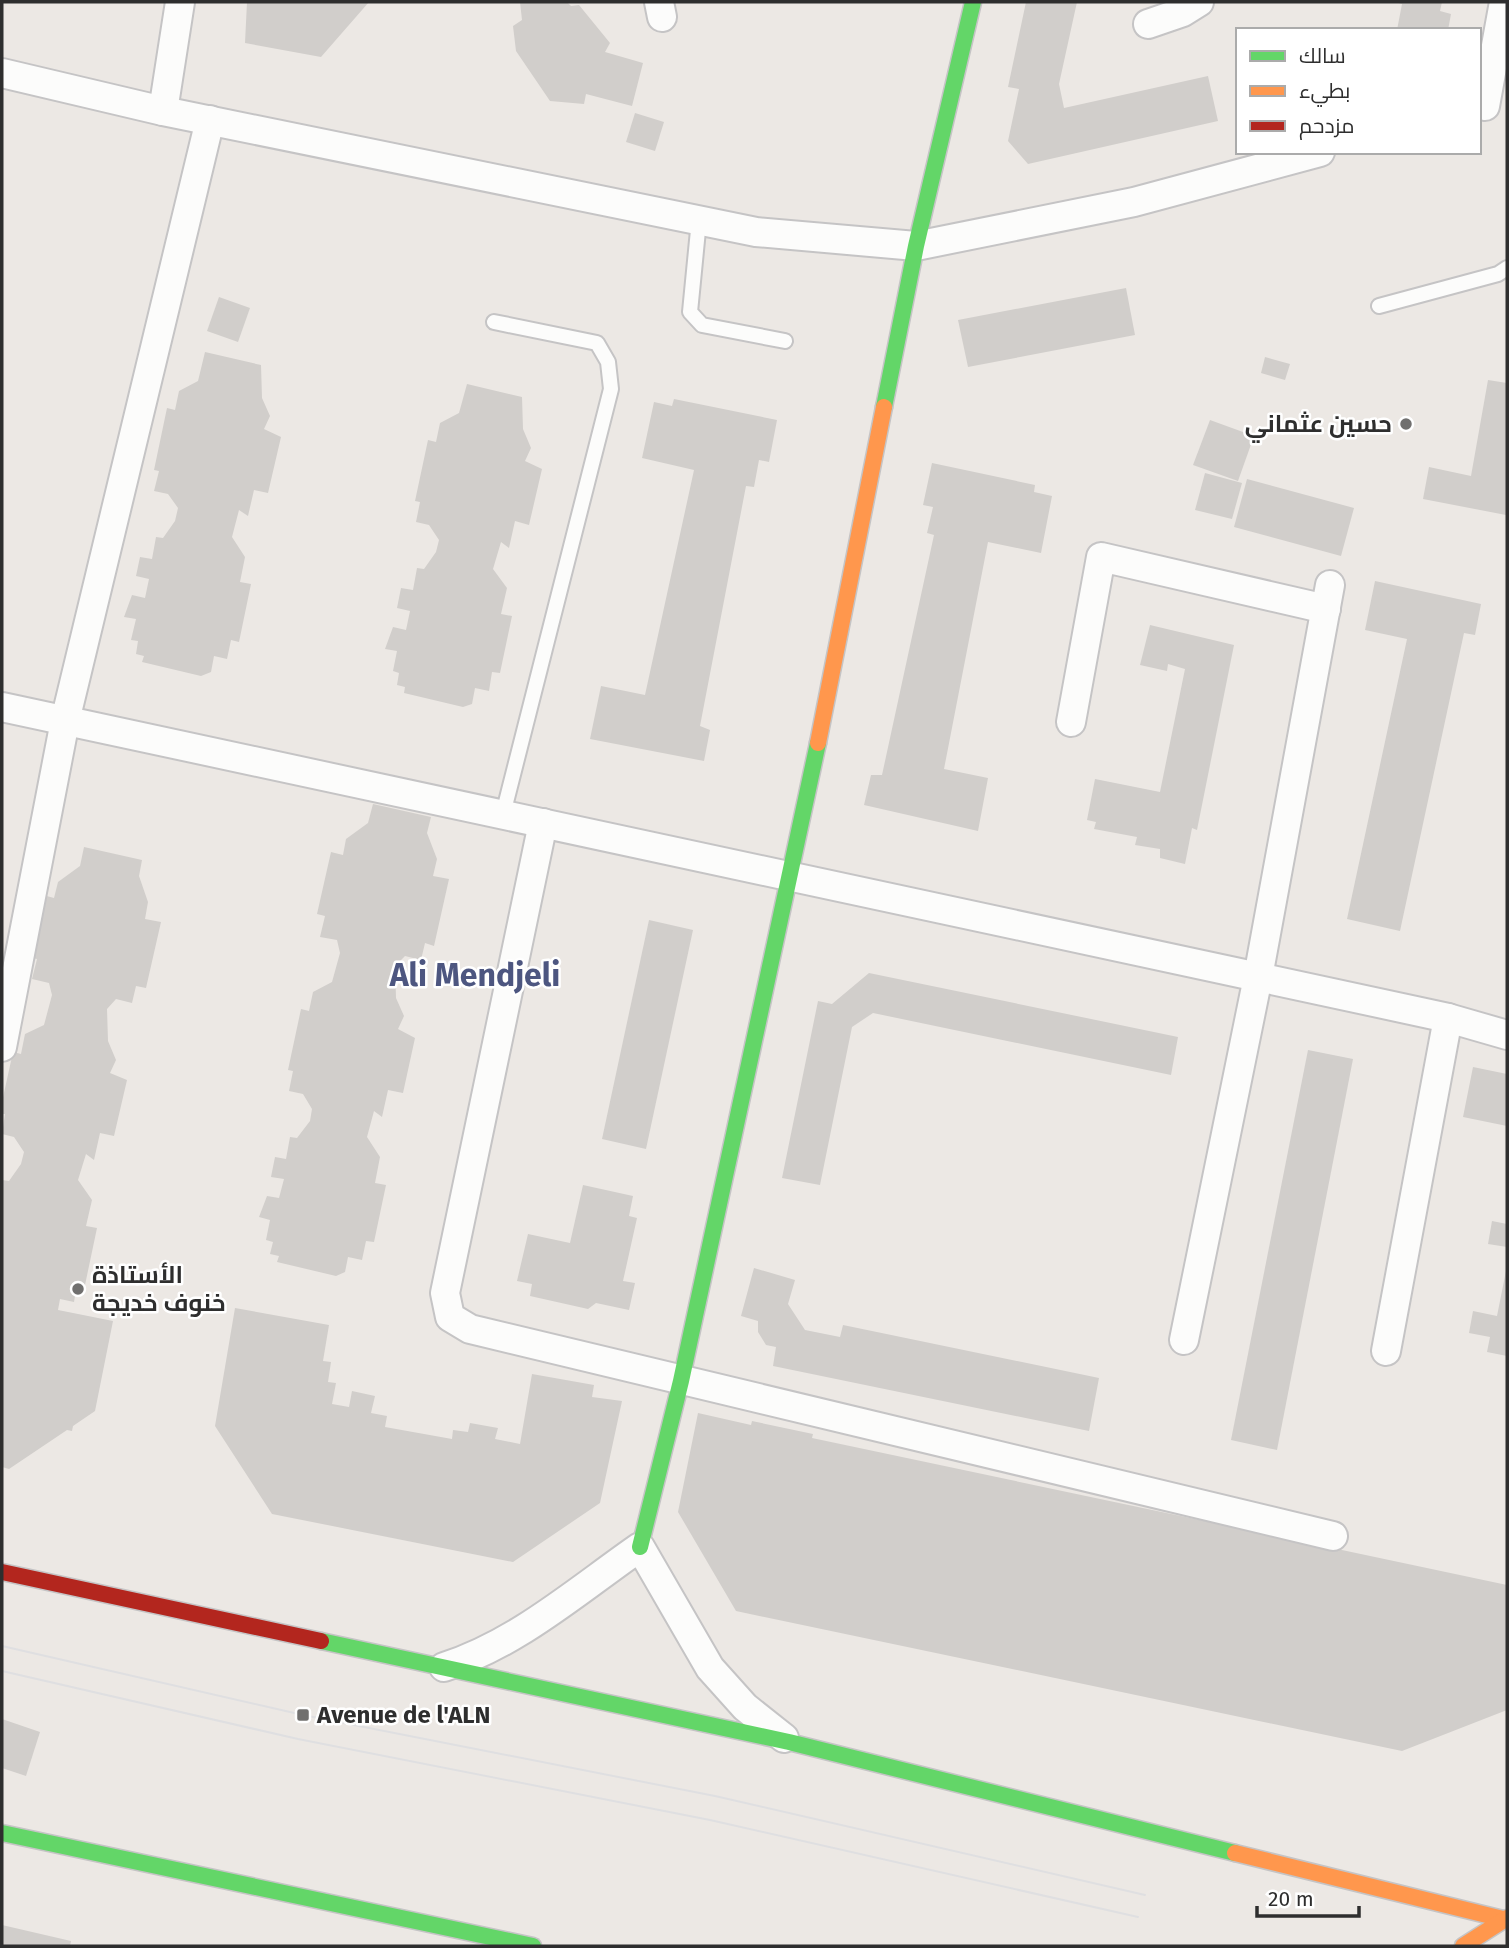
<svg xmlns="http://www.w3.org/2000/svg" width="1509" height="1948" viewBox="0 0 1509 1948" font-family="'Fira Sans',Cairo,sans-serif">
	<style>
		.building { fill: #d1cecb }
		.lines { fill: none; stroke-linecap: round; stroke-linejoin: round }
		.lane-casing { stroke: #c5c4c5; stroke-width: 18 }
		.street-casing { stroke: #c5c4c5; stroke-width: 32 }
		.fast-casing { stroke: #c5c4c5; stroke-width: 19 }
		.slow-casing { stroke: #c5c4c5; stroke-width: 19 }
		.jam-casing { stroke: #c5c4c5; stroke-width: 19 }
		.lane { stroke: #fcfcfb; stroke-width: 14 }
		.street { stroke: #fcfcfb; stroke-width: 28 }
		.fast { stroke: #63d668; stroke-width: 16 }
		.slow { stroke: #ff974d; stroke-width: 16 }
		.jam { stroke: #b3261e; stroke-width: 16 }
		.tram { stroke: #dfdfe1; stroke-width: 2 }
		.poi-dot { fill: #706f6e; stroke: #fff; stroke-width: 2.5 }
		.labels { text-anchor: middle; stroke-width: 5; stroke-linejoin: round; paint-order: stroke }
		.poi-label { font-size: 24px; font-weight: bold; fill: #2e2e2e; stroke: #fff; text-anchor: start }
		.district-label { font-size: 32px; font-weight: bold; fill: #4d5680; stroke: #fff }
	</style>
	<rect width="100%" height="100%" fill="#ece8e4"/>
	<g class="building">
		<polygon points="247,2 276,3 369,2 321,57 245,43"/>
		<polygon points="520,2 567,2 571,6 579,5 610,43 605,52 643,63 632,106 586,94 584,104 550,101 516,51 513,26 522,20"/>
		<polygon points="1026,2 1077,2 1059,84 1064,108 1208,76 1218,121 1028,164 1008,141 1019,89 1008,87"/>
		<polygon points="1395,2 1442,2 1440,11 1451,14 1448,30 1397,30 1402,4"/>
		<polygon points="635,113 664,122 655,151 626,142"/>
		<polygon points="1126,288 1135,335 968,367 958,320"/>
		<polygon points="219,297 250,308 238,342 207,331"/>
		<polygon points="205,352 261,365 262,398 270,416 264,429 281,437 268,493 254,490 248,516 239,510 232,537 245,557 240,582 251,584 239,642 231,640 227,659 214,656 211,672 201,676 142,662 144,656 136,654 138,641 131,640 136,619 124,617 132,595 145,598 149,579 136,576 140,557 152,559 156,537 163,538 175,521 178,508 168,494 154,491 159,471 154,470 167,408 175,410 179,391 198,381"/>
		<polygon points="1265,357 1290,364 1285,380 1261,373"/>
		<polygon points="1488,380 1507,383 1506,515 1423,499 1429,467 1471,476"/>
		<polygon points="467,384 522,397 523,429 531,448 525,461 542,469 529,525 515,521 509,548 501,542 493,569 507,588 501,614 512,616 500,673 492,672 489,691 475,688 472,704 463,707 404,693 405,687 397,685 399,673 393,671 397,651 385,649 393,627 406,630 410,611 397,608 401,588 413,590 417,568 424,569 436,552 439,540 429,525 416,522 420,502 415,501 428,440 436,442 440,423 459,413"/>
		<polygon points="674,399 777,420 769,462 759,460 754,487 746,486 700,726 710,730 704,761 590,739 601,686 645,695 694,470 642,458 654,402 672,406"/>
		<polygon points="1210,420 1254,436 1238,481 1193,465"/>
		<polygon points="932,463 1035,485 1034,492 1052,496 1041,553 988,542 944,769 988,778 978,831 864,805 871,775 882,775 934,535 927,533 933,507 923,505"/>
		<polygon points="1205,473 1242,483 1232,519 1195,510"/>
		<polygon points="1247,479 1354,508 1341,556 1234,527"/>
		<polygon points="1375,581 1481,604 1475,635 1464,633 1400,931 1347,919 1407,639 1365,630"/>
		<polygon points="1150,625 1234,645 1197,830 1192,828 1185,864 1160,858 1160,849 1135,845 1137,837 1094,829 1096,822 1087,820 1095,779 1160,792 1185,669 1168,664 1167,671 1140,665"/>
		<polygon points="373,804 431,817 427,833 437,859 433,876 449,879 434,946 425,943 421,960 405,956 395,966 396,998 404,1016 398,1029 415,1038 403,1093 388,1090 382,1117 374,1111 367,1137 380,1157 375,1183 386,1185 374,1242 366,1241 362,1260 348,1257 345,1272 336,1276 277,1262 279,1256 270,1254 273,1242 266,1240 270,1220 259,1217 267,1196 279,1198 284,1179 271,1177 275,1157 286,1159 290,1137 297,1138 310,1121 312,1109 303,1094 289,1091 293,1071 288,1070 301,1009 309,1011 313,992 332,982 340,953 337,940 320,937 325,916 317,914 331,852 343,855 346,839 368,823"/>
		<polygon points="84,847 142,860 139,876 148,902 145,919 161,922 146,988 136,986 132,1003 116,999 107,1009 108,1041 116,1060 110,1073 127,1080 114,1136 100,1133 94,1160 86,1154 78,1180 92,1200 86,1226 97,1228 85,1285 77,1284 74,1302 60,1299 58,1310 113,1321 95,1411 73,1426 72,1431 67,1430 9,1469 2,1467 2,1180 9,1181 21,1164 24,1152 14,1137 2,1134 5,1114 2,1114 2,1102 13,1052 21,1054 25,1034 44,1025 52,995 49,983 32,979 37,959 28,957 43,895 54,898 58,882 80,866"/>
		<polygon points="649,920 693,930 646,1149 602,1139"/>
		<polygon points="869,973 1178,1037 1171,1075 873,1013 852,1027 820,1185 782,1178 818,1001 832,1004"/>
		<polygon points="1308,1050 1353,1059 1277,1450 1231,1440"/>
		<polygon points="1473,1067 1507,1074 1507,1126 1463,1117"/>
		<polygon points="583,1185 633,1196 629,1216 637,1218 623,1281 635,1283 629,1310 596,1303 588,1309 530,1296 532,1284 517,1281 528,1234 570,1243"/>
		<polygon points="1492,1221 1507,1224 1507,1247 1488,1244"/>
		<polygon points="754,1268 795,1280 788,1304 805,1330 840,1337 843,1325 1099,1378 1089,1431 773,1366 776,1347 766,1345 758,1332 758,1321 741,1316"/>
		<polygon points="1506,1271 1507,1271 1507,1356 1487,1352 1490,1337 1469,1333 1473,1311 1497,1316"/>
		<polygon points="235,1308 329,1325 323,1361 331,1362 328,1382 336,1383 332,1404 349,1407 352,1391 375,1396 371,1413 387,1416 385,1427 452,1439 453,1430 468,1432 470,1423 498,1428 495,1439 520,1444 532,1374 594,1385 592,1397 622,1401 600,1503 513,1562 272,1514 215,1426"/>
		<polygon points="698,1413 751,1425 752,1421 813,1434 812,1438 1507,1585 1507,1710 1402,1751 736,1611 678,1512"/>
		<polygon points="2,1719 40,1732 26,1776 2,1768"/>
		<polygon points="2,1925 71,1941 70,1946 2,1946"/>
	</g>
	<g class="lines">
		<g class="lane-casing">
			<g id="lane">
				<polyline points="699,220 690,312 702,325 785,341"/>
				<polyline points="1379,306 1498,274 1507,268"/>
				<polyline points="494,322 597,343 608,362 611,389 503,814"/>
			</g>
		</g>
		<g class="street-casing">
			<g id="street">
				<polyline points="659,2 662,17"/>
				<polyline points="1148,24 1183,12 1199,2"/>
				<polyline points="2,73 163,111 756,232 916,246 1134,202 1320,152"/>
				<polyline points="1485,106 1504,2"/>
				<polyline points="163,111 180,2"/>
				<polyline points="2,707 1258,977 1448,1018 1507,1035"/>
				<polyline points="1071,722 1101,557 1326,609"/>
				<polyline points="543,823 445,1293 450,1317 470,1329 1333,1536"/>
				<polyline points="2,1047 65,721 210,120"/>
				<polyline points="1184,1340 1258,977 1330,585"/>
				<polyline points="1386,1351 1448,1018"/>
				<path d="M444,1667C517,1644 578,1590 640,1547L710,1668L745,1707L784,1738"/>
			</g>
		</g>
		<g class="fast-casing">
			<g id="fast">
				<polyline points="884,407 916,246 973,2"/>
				<polyline points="640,1547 681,1381 818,743"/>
				<polyline points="321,1641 789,1742 1235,1853"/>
				<polyline points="2,1833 533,1946"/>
			</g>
		</g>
		<g class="slow-casing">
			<g id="slow">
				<polyline points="818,743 884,407"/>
				<polyline points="1235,1853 1503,1919"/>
				<polyline points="1463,1946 1507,1918"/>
			</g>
		</g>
		<g class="jam-casing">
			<polyline id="jam" points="2,1572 321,1641"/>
		</g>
		<use href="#lane" class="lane"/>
		<use href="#street" class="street"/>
		<use href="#fast" class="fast"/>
		<use href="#slow" class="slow"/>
		<use href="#jam" class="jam"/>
		<g class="tram">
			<polyline points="2,1646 303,1715 715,1796 1145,1895"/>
			<polyline points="2,1671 298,1739 710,1820 1138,1917"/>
		</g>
	</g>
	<g class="poi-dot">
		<circle cx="1406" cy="424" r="7"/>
		<circle cx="78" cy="1289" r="7"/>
		<rect x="296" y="1708" width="14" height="14" rx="3.5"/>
	</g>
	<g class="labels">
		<g class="poi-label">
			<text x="1392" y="432" text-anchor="end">حسين عثماني</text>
			<text x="92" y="1283">الأستاذة<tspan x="92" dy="28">خنوف خديجة</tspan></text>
			<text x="317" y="1723">Avenue de l'ALN</text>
		</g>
		<g class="district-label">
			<text x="475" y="986">Ali Mendjeli</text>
		</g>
	</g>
	<rect width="1509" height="1948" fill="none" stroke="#2e2e2e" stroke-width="7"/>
	<rect x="1236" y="28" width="245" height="126" fill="#ffffff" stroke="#ababab" stroke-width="2"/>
	<rect x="1250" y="51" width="35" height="10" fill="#63d668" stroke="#ababab" stroke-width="2"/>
	<text x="1299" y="63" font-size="21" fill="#2e2e2e">سالك</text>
	<rect x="1250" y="86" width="35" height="10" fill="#ff974d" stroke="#ababab" stroke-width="2"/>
	<text x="1299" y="98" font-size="21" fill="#2e2e2e">بطيء</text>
	<rect x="1250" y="121" width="35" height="10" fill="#b3261e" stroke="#ababab" stroke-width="2"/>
	<text x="1299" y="133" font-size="21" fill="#2e2e2e">مزدحم</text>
	<path d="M1257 1906v10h102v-10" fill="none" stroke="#2e2e2e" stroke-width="3.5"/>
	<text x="1268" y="1906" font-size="21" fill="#2e2e2e" stroke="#ffffff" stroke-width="5" paint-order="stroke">20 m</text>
</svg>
